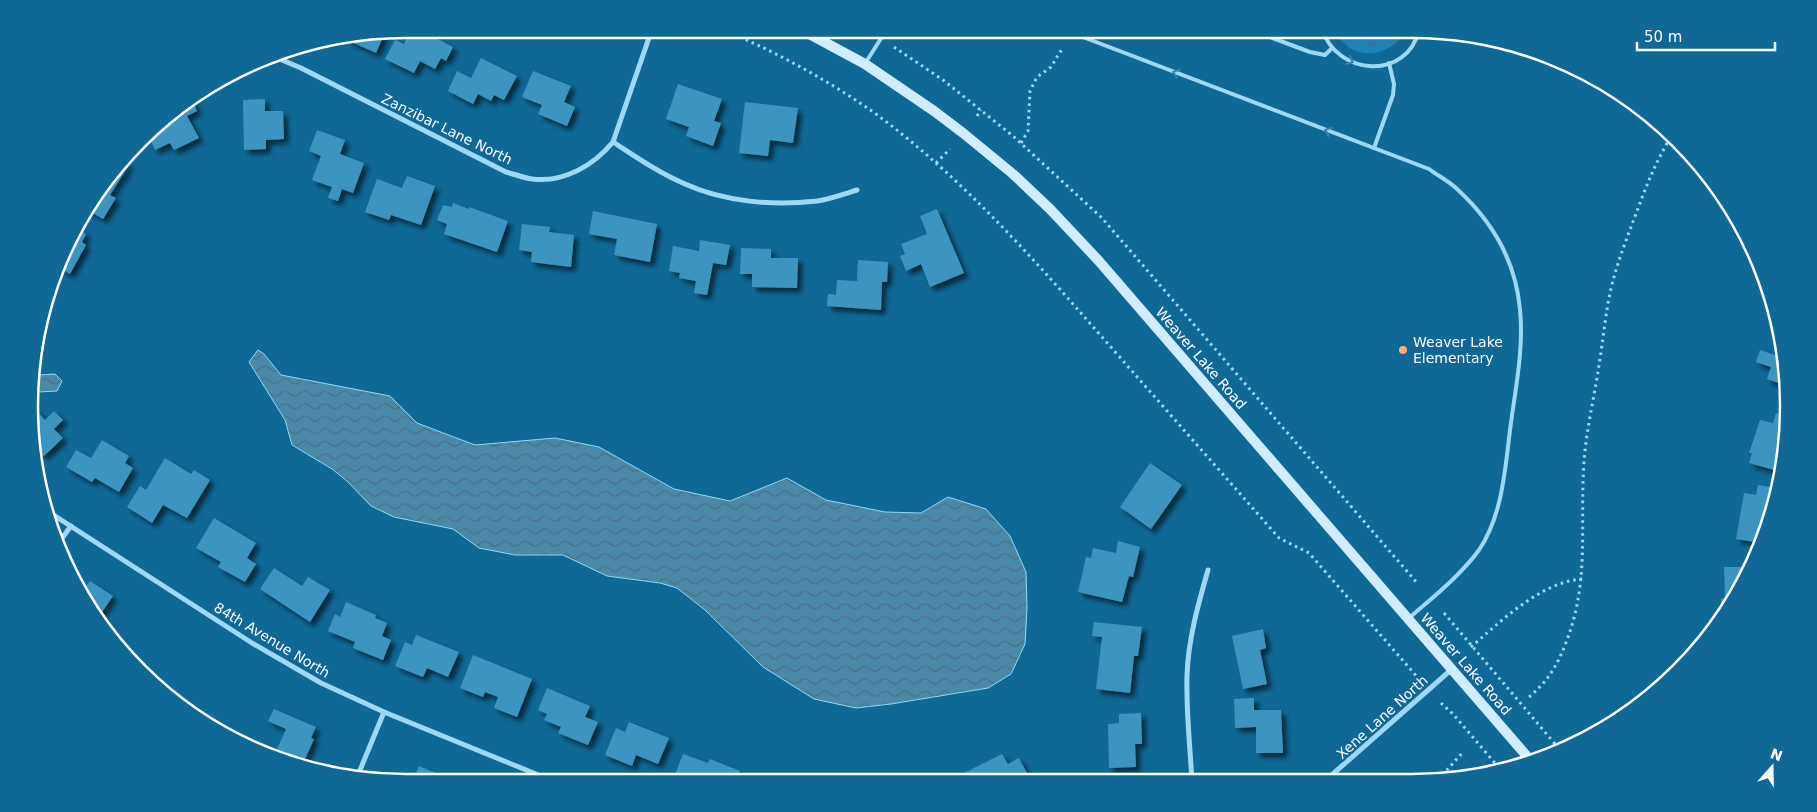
<svg xmlns="http://www.w3.org/2000/svg" width="1817" height="812" viewBox="0 0 1817 812" font-family="'DejaVu Sans',sans-serif">
	<style>
		.grass { fill: url(#grass-tufts) }
		.water { fill: url(#water-waves); stroke: #91d7f8 }
		.building { fill: #3d94c0; filter: url(#shadow) }
		.lines { fill: none; stroke-linecap: round; stroke-linejoin: round }
		.path { stroke: #9fd8f4; stroke-width: 3; stroke-dasharray: 2.5 4; stroke-linecap: butt }
		.lane { stroke: #9fd8f4; stroke-width: 4 }
		.street { stroke: #9fd8f4; stroke-width: 5 }
		.secondary { stroke: #cfedfd; stroke-width: 10 }
		.oneway { stroke: #3484ae }
		.poi-dot { fill: #ffb063; stroke: #106897; stroke-width: 2 }
		.labels { text-anchor: middle; stroke-width: 4.5; stroke-linejoin: round; paint-order: stroke }
		.street-label { font-size: 14px; fill: #fff; stroke: #106897 }
		.poi-label { font-size: 14px; fill: #fff; stroke: #106897; text-anchor: start }
		.rim { fill: none; stroke: #fff; stroke-width: 2.5 }
	</style>
	<defs>
		<pattern id="grass-tufts" width="24" height="20" patternUnits="userSpaceOnUse" patternTransform="scale(1.25)"><rect width="24" height="20" fill="#1e82b4"/><path d="M3 7l-1-3M5 7V3M7 7l1-3M15 17l-1-3M17 17v-4M19 17l1-3" fill="none" stroke="#336a85"/></pattern>
		<pattern id="water-waves" width="16" height="10" patternUnits="userSpaceOnUse" patternTransform="scale(1.25)"><rect width="16" height="10" fill="#4b89a9"/><path d="M0 5q4-4 8 0t8 0" fill="none" stroke="#4b7184"/></pattern>
		<filter id="shadow"><feDropShadow dx="4.5" dy="4.5" stdDeviation="2.5" flood-color="#0009"/></filter>
	</defs>
	<rect width="100%" height="100%" fill="#106897"/>
	<path class="grass" d="M1335,29H1406C1391,60 1348,63 1335,29Z"/>
	<g class="water">
		<polygon points="258,350 264,354 281,375 390,396 417,423 475,445 555,438 599,447 674,489 730,501 787,478 826,500 885,512 921,513 948,497 986,509 1010,536 1026,572 1027,608 1025,644 1011,674 988,688 891,704 856,708 814,699 763,667 705,610 677,588 660,583 607,576 563,555 515,555 479,548 453,529 394,517 371,506 347,481 332,469 292,445 285,420 249,362"/>
		<polygon points="55,374 62,381 57,391 38,392 34,383 39,375"/>
	</g>
	<g class="building">
		<polygon points="411,29 418,29 453,47 446,61 441,58 435,69 420,61 414,73 385,59 395,40 404,44"/>
		<polygon points="380,33 384,35 376,53 347,40 348,38"/>
		<polygon points="481,58 517,76 504,100 494,95 491,101 478,94 473,104 448,91 457,71 471,78"/>
		<polygon points="533,71 571,86 564,102 575,107 567,126 538,114 542,105 522,97"/>
		<polygon points="678,84 722,99 714,121 721,123 713,146 686,136 689,127 666,119"/>
		<polygon points="191,98 197,111 187,116 199,138 174,150 170,143 155,150 148,134 157,122"/>
		<polygon points="265,99 265,111 283,111 284,139 266,140 266,149 244,150 243,100"/>
		<polygon points="745,102 798,108 793,143 770,140 768,156 739,153"/>
		<polygon points="317,130 345,140 340,154 364,163 353,193 342,189 338,201 328,198 332,187 312,180 321,156 309,151"/>
		<polygon points="125,162 129,165 110,195 116,198 103,219 86,209"/>
		<polygon points="407,176 435,186 421,225 391,215 389,220 365,212 377,179 402,188"/>
		<polygon points="453,203 469,209 469,207 508,221 497,252 444,234 447,224 437,220 443,205 452,207"/>
		<polygon points="937,209 964,273 930,287 921,264 906,271 900,256 905,254 901,244 927,234 920,216"/>
		<polygon points="593,211 657,224 650,262 614,255 617,239 589,234"/>
		<polygon points="522,224 550,227 549,232 574,235 571,267 531,262 532,252 519,250"/>
		<polygon points="75,227 86,234 82,242 86,245 70,274 60,268"/>
		<polygon points="700,240 730,245 726,265 713,263 707,295 694,293 696,281 679,278 680,273 669,271 673,246 699,251"/>
		<polygon points="741,248 771,249 771,258 798,258 797,288 752,287 752,274 740,274"/>
		<polygon points="858,260 888,262 887,282 882,282 881,310 827,306 828,294 836,295 837,280 857,281"/>
		<polygon points="1778,345 1782,346 1787,386 1767,379 1771,367 1756,362 1760,350 1775,355"/>
		<polygon points="34,408 45,420 54,411 63,420 54,429 63,438 44,456 32,444"/>
		<polygon points="1776,413 1786,416 1785,445 1781,461 1777,460 1774,470 1749,463 1752,453 1749,453 1760,420 1773,423"/>
		<polygon points="102,440 129,456 125,463 133,468 119,492 95,478 92,482 66,467 76,450 91,458"/>
		<polygon points="165,458 191,474 194,470 210,480 187,518 163,505 152,523 127,507 140,486 146,490"/>
		<polygon points="1150,463 1182,485 1151,529 1120,507"/>
		<polygon points="1758,485 1777,488 1771,515 1769,514 1768,528 1761,543 1736,539 1744,493 1756,495"/>
		<polygon points="214,518 256,543 247,558 256,564 245,582 218,567 221,562 196,548"/>
		<polygon points="1118,541 1140,547 1133,577 1129,576 1122,602 1078,592 1086,557 1091,558 1093,548 1116,553"/>
		<polygon points="1745,560 1752,560 1726,614 1721,614 1721,599 1725,598 1724,567 1746,567"/>
		<polygon points="274,568 302,586 308,577 330,590 310,622 260,589"/>
		<polygon points="90,581 113,596 98,618 80,596"/>
		<polygon points="346,602 376,615 375,618 387,623 382,636 391,640 383,660 353,648 355,642 328,631 335,614 340,617"/>
		<polygon points="1094,622 1142,627 1138,656 1134,656 1130,693 1096,689 1102,637 1092,636"/>
		<polygon points="1263,629 1266,648 1260,650 1267,684 1243,689 1232,636"/>
		<polygon points="416,635 459,652 448,677 427,668 423,677 395,666 405,642 412,645"/>
		<polygon points="473,655 532,679 517,717 494,708 498,697 485,692 483,697 460,688"/>
		<polygon points="547,688 590,706 585,717 598,722 588,745 558,733 561,727 544,720 547,714 538,710"/>
		<polygon points="1254,698 1254,710 1281,710 1283,753 1256,753 1256,727 1235,728 1234,699"/>
		<polygon points="274,709 316,727 311,738 314,739 302,766 284,763 273,758 286,729 268,721"/>
		<polygon points="1141,713 1142,744 1135,744 1136,767 1109,768 1108,724 1119,723 1119,714"/>
		<polygon points="629,722 669,738 658,764 636,755 632,766 605,755 616,728 625,732"/>
		<polygon points="683,754 708,763 710,759 740,771 736,782 687,782 674,777"/>
		<polygon points="1002,754 1008,764 1019,758 1030,779 1026,781 958,782 956,777"/>
		<polygon points="419,766 443,776 440,783 412,783"/>
		<polygon points="768,776 781,782 765,782"/>
		<polygon points="792,776 805,782 790,782"/>
	</g>
	<g class="lines">
		<g class="path">
			<path d="M722,29C776,52 828,80 876,114C961,177 1032,257 1102,337C1161,404 1220,471 1279,538L1309,553L1419,679"/>
			<polyline points="858,29 864,32"/>
			<polyline points="894,47 943,80 1013,136 1102,218 1418,584"/>
			<polyline points="977,116 981,110"/>
			<polyline points="1021,143 1028,131 1030,91 1037,77 1051,67 1060,52 1064,48"/>
			<polyline points="936,163 950,149"/>
			<polyline points="1444,613 1561,751"/>
			<path d="M1471,647C1501,621 1541,582 1582,579"/>
			<path d="M1529,697C1547,682 1557,666 1565,645C1592,579 1578,518 1585,451C1588,422 1595,393 1599,365C1603,341 1605,317 1610,293C1616,265 1627,238 1637,211C1647,184 1657,159 1672,135"/>
			<polyline points="1441,703 1453,714 1500,769"/>
			<polyline points="1438,780 1463,752"/>
		</g>
		<g class="lane">
			<path d="M1062,29L1429,169C1438,176 1449,181 1457,189C1492,221 1516,262 1520,310C1524,349 1515,391 1510,430C1505,471 1502,516 1479,550C1460,576 1432,598 1408,619"/>
			<polyline points="1248,29 1310,52 1325,55 1332,48"/>
			<path d="M1322,29C1337,76 1407,81 1419,30"/>
			<polyline points="866,62 887,29"/>
			<polyline points="1374,148 1393,95 1394,84 1389,63"/>
		</g>
		<g class="street">
			<path d="M270,55L301,68L506,172C514,174 524,178 532,179C564,183 594,165 613,142L652,29"/>
			<path d="M613,142C636,157 659,173 685,184C725,202 773,206 817,201C830,199 844,194 857,190"/>
			<polyline points="44,509 252,643 321,683 384,712 558,783"/>
			<polyline points="57,545 71,526"/>
			<polyline points="358,775 384,712"/>
			<polyline points="1326,780 1452,669"/>
			<path d="M1192,781C1190,746 1186,711 1187,676C1188,640 1198,605 1208,570"/>
		</g>
		<polyline class="secondary" points="800,29 865,64 934,111 963,133 1013,174 1050,209 1098,260 1531,761"/>
	</g>
	<defs><path id="oneway-chevron" d="M-2-3.5L2.5 0L-2 3.5" fill="none" stroke-width="1.6" stroke-linecap="round" stroke-linejoin="round" transform="scale(1.25)"/></defs>
	<g class="oneway">
		<use href="#oneway-chevron" transform="translate(1350 61) rotate(25)"/>
		<use href="#oneway-chevron" transform="translate(1176 73) rotate(-159)"/>
		<use href="#oneway-chevron" transform="translate(1328 131) rotate(-159)"/>
	</g>
	<circle class="poi-dot" cx="1403" cy="350" r="5"/>
	<g class="labels">
		<g class="street-label">
			<text transform="translate(447 129) rotate(26)" y="5">Zanzibar Lane North</text>
			<text transform="translate(1201 358) rotate(49)" y="5">Weaver Lake Road</text>
			<text transform="translate(272 640) rotate(31)" y="5">84th Avenue North</text>
			<text transform="translate(1466 664) rotate(49)" y="5">Weaver Lake Road</text>
			<text transform="translate(1382 717) rotate(-42)" y="5">Xene Lane North</text>
		</g>
		<g class="poi-label">
			<text x="1413" y="347">Weaver Lake<tspan x="1413" dy="16">Elementary</tspan></text>
		</g>
	</g>
	<path d="M0 0H1817V812H0ZM406 38H1412A368 368 0 0 1 1780 406V406A368 368 0 0 1 1412 774H406A368 368 0 0 1 38 406V406A368 368 0 0 1 406 38Z" fill="#106897" fill-rule="evenodd"/>
	<path class="rim" d="M406 38H1412A368 368 0 0 1 1780 406V406A368 368 0 0 1 1412 774H406A368 368 0 0 1 38 406V406A368 368 0 0 1 406 38Z"/>
	<g transform="translate(1772 767) rotate(20)" stroke="#106897" stroke-width="4" paint-order="stroke">
	<path d="M0-4L9 19L0 12L-9 19Z" fill="#ffffff"/>
	<text y="-8" font-size="14" font-weight="bold" text-anchor="middle" fill="#ffffff">N</text>
	</g>
	<path d="M1637 42v8h138v-8" fill="none" stroke="#ffffff" stroke-width="2.5"/>
	<text x="1644" y="42" font-size="15" fill="#ffffff" stroke="#106897" stroke-width="4" paint-order="stroke">50 m</text>
</svg>
